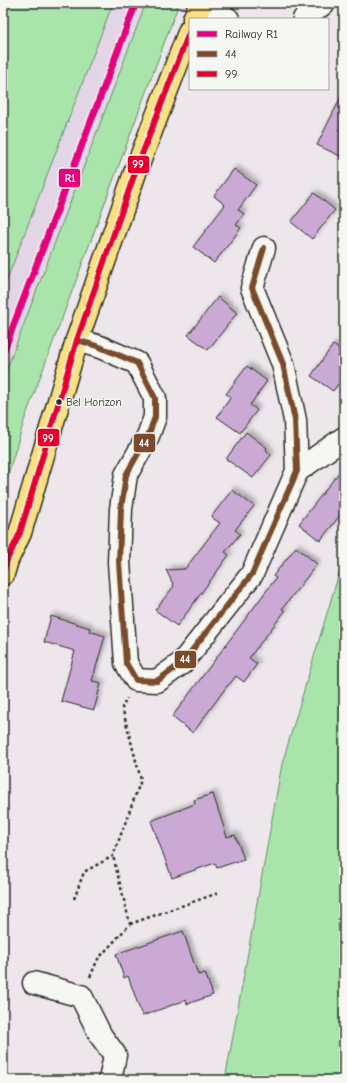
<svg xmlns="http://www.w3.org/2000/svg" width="347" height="1083" viewBox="0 0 347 1083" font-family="'Comic Neue',sans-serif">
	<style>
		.built { fill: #e2d5e5 }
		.green { fill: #a9e5ab; stroke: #6a886b }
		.building { fill: #caaad5; stroke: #2b2b2b; filter: url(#shadow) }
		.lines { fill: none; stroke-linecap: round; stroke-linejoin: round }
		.minor-casing { stroke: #2b2b2b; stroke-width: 25 }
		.major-casing { stroke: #2b2b2b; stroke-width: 25 }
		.path { stroke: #2b2b2b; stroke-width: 2.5; stroke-dasharray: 3 3; stroke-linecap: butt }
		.minor { stroke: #f6f6f2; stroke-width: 22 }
		.major { stroke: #fae180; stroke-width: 22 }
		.bus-1-casing { stroke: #f6f6f2; stroke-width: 9 }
		.bus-2-casing { stroke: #f6f6f2; stroke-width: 9 }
		.bus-1 { stroke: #7a4b2a; stroke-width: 6 }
		.bus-2 { stroke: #e4002b; stroke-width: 6 }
		.rail-1-casing { stroke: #f6f6f2; stroke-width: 10 }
		.rail-1 { stroke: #e5007d; stroke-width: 7 }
		.bus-dot { fill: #2b2b2b; stroke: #f6f6f2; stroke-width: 1.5 }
		.labels { text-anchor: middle; stroke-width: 3; stroke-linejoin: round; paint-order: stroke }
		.bus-label { font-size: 11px; fill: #2b2b2b; stroke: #f6f6f2; text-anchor: start }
		.line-badge { stroke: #f6f6f2; stroke-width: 1.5 }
		.badge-label { font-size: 11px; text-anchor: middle; font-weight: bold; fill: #fff }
	</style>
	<defs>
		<filter id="shadow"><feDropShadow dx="3.5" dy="-3.5" stdDeviation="2" flood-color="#0004"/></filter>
	</defs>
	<rect width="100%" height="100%" fill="#ede7ec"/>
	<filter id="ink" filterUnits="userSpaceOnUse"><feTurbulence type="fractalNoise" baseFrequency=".025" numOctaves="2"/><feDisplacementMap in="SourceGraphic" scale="8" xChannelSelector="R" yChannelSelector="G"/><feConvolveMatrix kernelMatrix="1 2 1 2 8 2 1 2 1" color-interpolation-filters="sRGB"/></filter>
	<g filter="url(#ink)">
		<polygon class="built" points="113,3 146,3 3,379 3,290"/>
		<g class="green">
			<polygon points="3,3 113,3 3,290"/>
			<polygon points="146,3 179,3 25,418 3,491 3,379"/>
			<polygon points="339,573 344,574 344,1080 225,1080 282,764"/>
		</g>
		<g class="building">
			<polygon points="344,91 344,158 317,145"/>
			<polygon points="234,169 256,185 238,210 244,214 236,225 241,228 214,263 193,247 225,205 214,196"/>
			<polygon points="314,193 335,210 312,239 291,222"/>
			<polygon points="218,297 237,313 208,350 188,335"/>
			<polygon points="333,345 344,352 344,376 333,391 311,376"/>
			<polygon points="247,366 267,381 250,405 257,410 240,433 217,417 231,397 226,394"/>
			<polygon points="246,432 267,448 266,450 271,455 253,478 226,459"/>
			<polygon points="344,466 344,510 320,541 299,524"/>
			<polygon points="232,490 254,506 235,530 240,534 225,552 229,555 177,626 155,610 174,586 166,570 185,569 220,523 211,517"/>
			<polygon points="296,547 317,564 282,609 285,611 249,658 257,664 244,682 236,676 228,686 227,686 193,733 172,717 276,578 273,576"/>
			<polygon points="51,616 90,628 89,631 105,636 92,681 101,683 94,710 61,701 75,651 44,642"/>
			<polygon points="213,794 227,837 235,835 244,859 217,868 215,863 172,878 151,821 195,804 194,800"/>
			<polygon points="183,931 198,975 205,973 213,995 187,1004 186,1000 142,1016 128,976 124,978 116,954"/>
		</g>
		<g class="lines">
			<g class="minor-casing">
				<g id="minor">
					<polyline points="199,7 228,19"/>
					<polyline points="304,19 324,3"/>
					<polyline points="77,340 100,347 137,363 155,398 155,417 148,436 126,475 121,509 119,562 126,663 136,680 157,681 182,663 252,574 297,471 295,420 283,364 252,288 264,248"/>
					<polyline points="297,471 344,438"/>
					<polyline points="34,983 81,996 101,1036 115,1055 110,1080"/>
				</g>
			</g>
			<g class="major-casing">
				<g id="major">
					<polyline points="194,19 201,3"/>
					<polyline points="3,574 7,560 20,533 77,340 136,170 190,30"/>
				</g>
			</g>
			<g class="path">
				<polyline points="74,899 84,872 113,856 141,780 122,707 127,698"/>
				<polyline points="130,924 218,893"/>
				<polyline points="90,977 98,959 130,924 113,856"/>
			</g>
			<use href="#minor" class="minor"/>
			<use href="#major" class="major"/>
			<g class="bus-1-casing">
				<polyline id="bus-1" points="77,340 100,347 137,363 155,398 155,417 148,436 126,475 121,509 119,562 126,663 136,680 157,681 182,663 252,574 297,471 295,420 283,364 252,288 264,248"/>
			</g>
			<g class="bus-2-casing">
				<polyline id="bus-2" points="3,574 7,560 20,533 77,340 136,170 190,30"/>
			</g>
			<use href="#bus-1" class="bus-1"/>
			<use href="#bus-2" class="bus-2"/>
			<g class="rail-1-casing">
				<polyline id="rail-1" points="3,353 136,3"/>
			</g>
			<use href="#rail-1" class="rail-1"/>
		</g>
	</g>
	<circle class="bus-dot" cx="59" cy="402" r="3.5"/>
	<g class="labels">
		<g class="bus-label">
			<text x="66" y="406">Bel Horizon</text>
		</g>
	</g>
	<g class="line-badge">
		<rect x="127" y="155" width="23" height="19" rx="4" fill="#e4002b"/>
		<rect x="58" y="168" width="23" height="20" rx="4" fill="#e5007d"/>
		<rect x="37" y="428" width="23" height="19" rx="4" fill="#e4002b"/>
		<rect x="133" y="433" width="23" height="20" rx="4" fill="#7a4b2a"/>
		<rect x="174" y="650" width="23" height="19" rx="4" fill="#7a4b2a"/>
	</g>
	<g class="badge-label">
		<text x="138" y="168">99</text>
		<text x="70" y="182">R1</text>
		<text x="48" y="442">99</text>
		<text x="144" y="447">44</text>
		<text x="185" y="663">44</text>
	</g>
	<rect width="347" height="1083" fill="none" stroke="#f6f6f2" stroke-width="16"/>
	<rect x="8" y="8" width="331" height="1067" fill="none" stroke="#2b2b2b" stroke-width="1.5" filter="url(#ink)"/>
	<rect x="189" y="18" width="140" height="72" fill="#f6f6f2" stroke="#a5a5a2"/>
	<rect x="197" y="31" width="20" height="6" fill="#e5007d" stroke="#a5a5a2"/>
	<text x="225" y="38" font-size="12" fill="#2b2b2b">Railway R1</text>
	<rect x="197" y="51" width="20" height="6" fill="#7a4b2a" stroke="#a5a5a2"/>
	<text x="225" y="58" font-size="12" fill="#2b2b2b">44</text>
	<rect x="197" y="71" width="20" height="6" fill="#e4002b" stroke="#a5a5a2"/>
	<text x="225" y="78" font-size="12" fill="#2b2b2b">99</text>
</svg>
